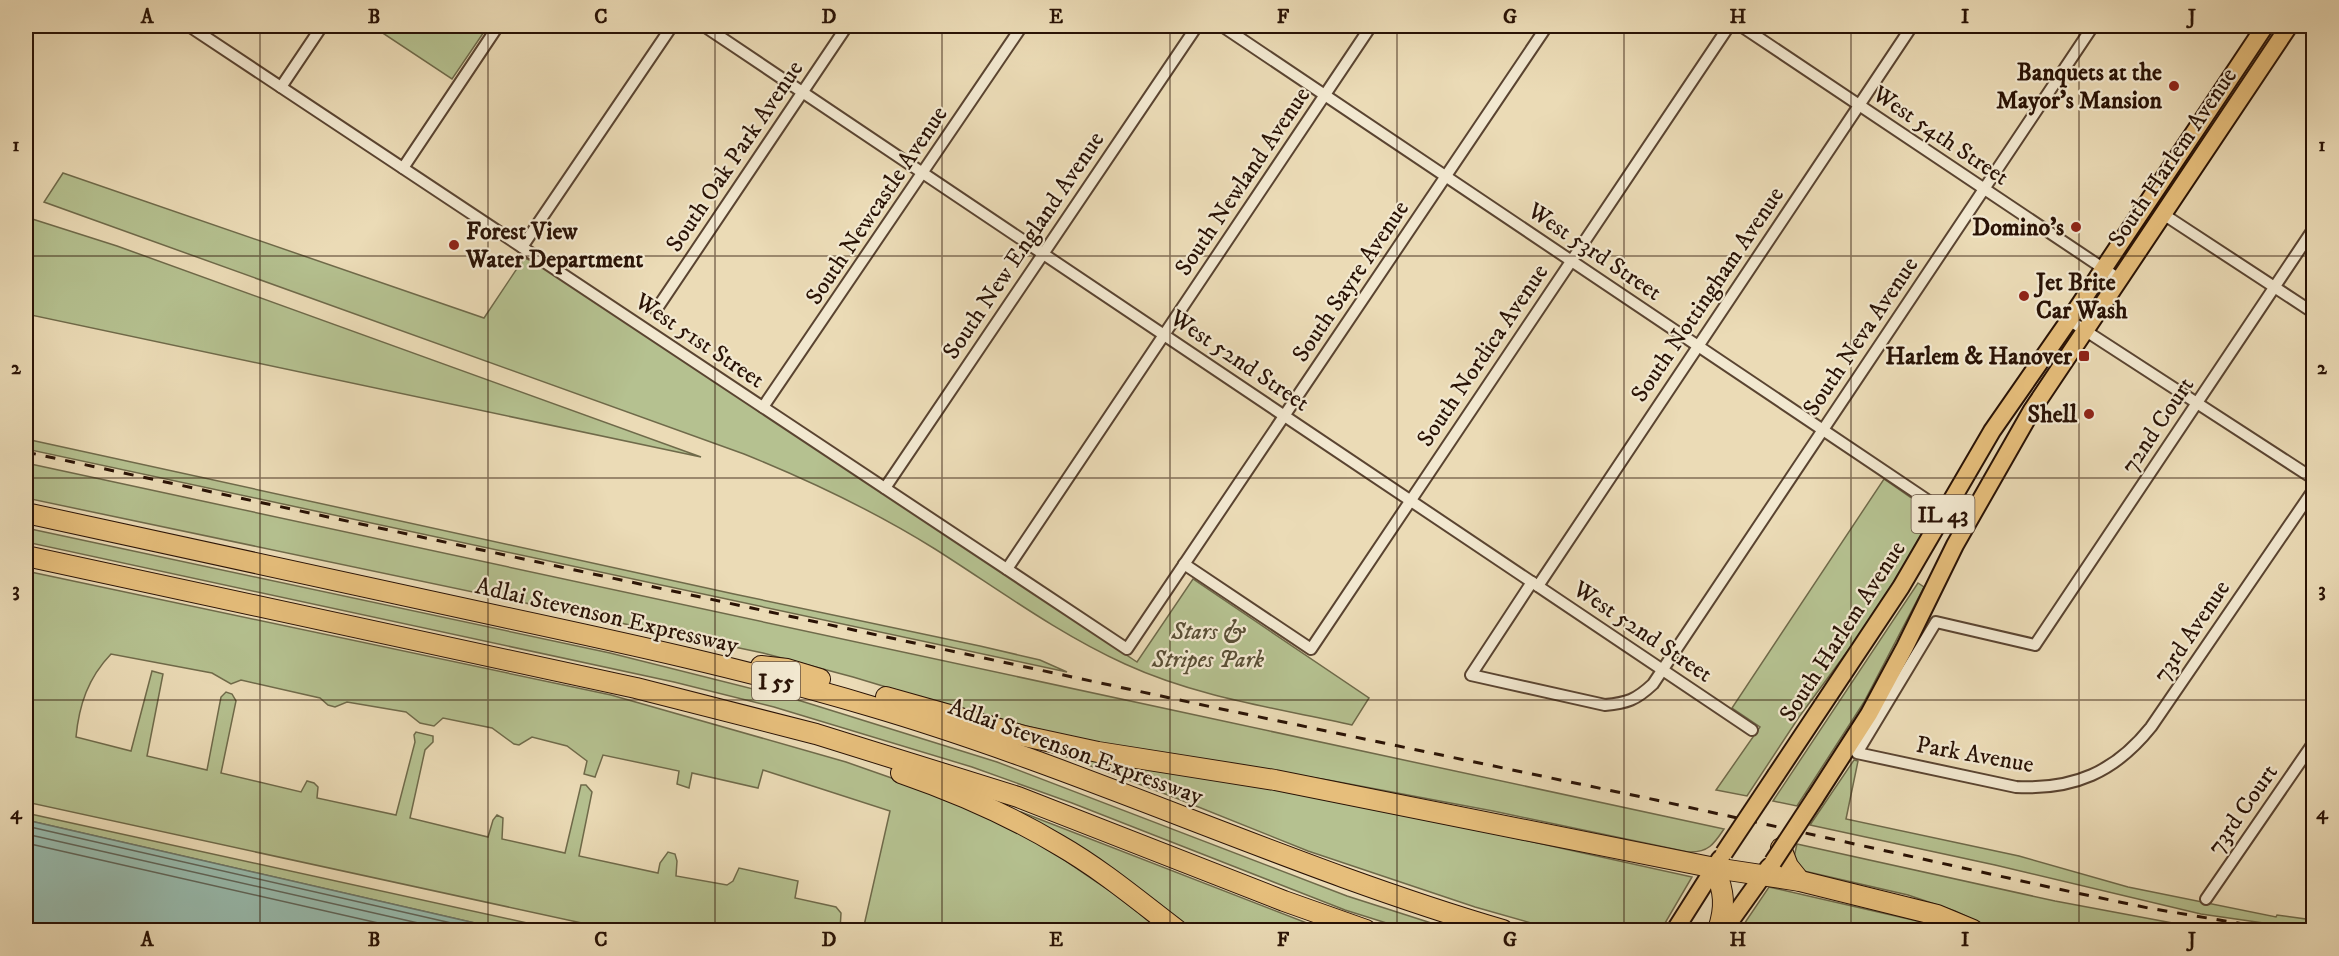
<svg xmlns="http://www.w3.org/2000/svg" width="2339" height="956" viewBox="0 0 2339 956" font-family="'IM FELL DW Pica',serif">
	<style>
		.green { fill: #b5c190; stroke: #6f6a4a; stroke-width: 1.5 }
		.water { fill: #98bbae; stroke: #6c776a; stroke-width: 1.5 }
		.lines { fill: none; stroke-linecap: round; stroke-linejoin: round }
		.shore { stroke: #60665a; stroke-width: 1.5 }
		.minor-casing { stroke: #5a4431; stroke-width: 14 }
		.primary-casing { stroke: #291205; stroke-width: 20 }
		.motorway-casing { stroke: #291205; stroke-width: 22 }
		.minor { stroke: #f2e8d0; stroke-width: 10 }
		.primary { stroke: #e6be7b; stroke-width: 16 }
		.motorway { stroke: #e6be7b; stroke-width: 20 }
		.rail { stroke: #291205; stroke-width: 3; stroke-dasharray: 10 10; stroke-linecap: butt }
		.primary-bridge-casing { stroke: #291205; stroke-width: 20; stroke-linecap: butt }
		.primary-bridge { stroke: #e6be7b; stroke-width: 16 }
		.grid { fill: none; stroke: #291205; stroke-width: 1.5; stroke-opacity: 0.55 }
		.poi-dot { fill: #8f2418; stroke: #f2e8d0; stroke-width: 2 }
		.labels { text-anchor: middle; stroke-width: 4.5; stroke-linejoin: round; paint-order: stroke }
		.shield { fill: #f2e8d0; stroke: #655242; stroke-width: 1.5 }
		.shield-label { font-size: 22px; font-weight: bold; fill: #291205 }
		.poi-label { font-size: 24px; font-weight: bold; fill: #291205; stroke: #f2e8d0; text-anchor: end }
		.street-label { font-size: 24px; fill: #291205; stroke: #f2e8d0 }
		.park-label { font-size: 24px; font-style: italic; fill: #5a4f36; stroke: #f2e8d0 }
		.neatline { fill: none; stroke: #291205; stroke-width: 2 }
		.grid-label { font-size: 20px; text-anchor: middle; font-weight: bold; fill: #291205 }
	</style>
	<rect width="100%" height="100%" fill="#ebdbb6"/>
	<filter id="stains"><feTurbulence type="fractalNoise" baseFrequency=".00333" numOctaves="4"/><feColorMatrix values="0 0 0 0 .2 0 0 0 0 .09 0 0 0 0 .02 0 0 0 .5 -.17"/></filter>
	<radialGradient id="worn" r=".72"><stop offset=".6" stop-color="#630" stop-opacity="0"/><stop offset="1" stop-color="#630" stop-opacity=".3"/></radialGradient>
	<g class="green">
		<polygon points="372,26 488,26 452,79"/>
		<path d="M63,173L484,318L524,258L540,264L1137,662L1193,579L1369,698L1352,725C1275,708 1197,697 1125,664C1057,633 998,589 935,549C874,511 811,481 744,454L44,202Z"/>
		<polygon points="26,217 117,246 701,457 26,314"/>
		<polygon points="26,439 734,594 980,646 1040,660 1067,672 26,449"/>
		<path d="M26,463L1724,829C1714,844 1708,853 1688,852L1493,811L1328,780L1096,744L949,706L853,677L763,653L26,498Z"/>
		<polygon points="1884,479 1933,513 1901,571 1855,641 1799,717 1747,796 1716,790 1760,727 1732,708"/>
		<polygon points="26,528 610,653 801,701 997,762 1347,896 1453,930 1410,930 1396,926 1345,910 1072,803 972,767 774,707 674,682 26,542"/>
		<path d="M26,571L611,695L846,762L903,782L992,819L1045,847L1114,894L1161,930H863L890,811L763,770L758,788L692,773L689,788L677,784L679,771L603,755L595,777L584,774L587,761L567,746L532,737L519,745L514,744L492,728L443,718L434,726L420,723L406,712L347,702L335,707L328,705L320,698L241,680L231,684L212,673L111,654C88,678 79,705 76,737L131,751L152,671L163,674L147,756L207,770L221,697L226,692L232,694L236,701L221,773L301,792L307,781L314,783L318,787L317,798L396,815L415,742L414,735L416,732L433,736V742L425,750L410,818L488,837L493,820L497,815L503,818L502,839L565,853L581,785H586L592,792L579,856L658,873L660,863L668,852L675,854L677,861L676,876L727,885L733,881L739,868L798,881L795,898L836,907L841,913L840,930H614L26,802Z"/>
		<polygon points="1918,583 1924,587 1864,702 1797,806 1773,801"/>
		<polygon points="1051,751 1307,795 1460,826 1692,877 1661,930 1556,930 1475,907 1308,851 1176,798"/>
		<polygon points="1854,760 1858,761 1846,819 2019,856 2128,887 2276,917 2277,915 2313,920 2313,930 2201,914 1995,865 1810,825"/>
		<polygon points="1021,812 1312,925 1328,930 1186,930 1019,816"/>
		<polygon points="26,813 559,930 513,930 488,926 26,820"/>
		<polygon points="1797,844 2055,901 2210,930 1995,930 1955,911 1908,895 1804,871 1801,869 1794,857"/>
		<polygon points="1769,887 1926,923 1948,930 1740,930"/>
	</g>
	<polygon class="water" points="26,820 488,926 513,930 26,930"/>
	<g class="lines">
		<g class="shore">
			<polyline points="26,826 482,930"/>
			<polyline points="26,834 449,930"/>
			<polyline points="26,843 409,930"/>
		</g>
		<g class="minor-casing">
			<g id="minor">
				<polyline points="189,26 1127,649 1547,26"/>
				<polyline points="704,26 1752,730"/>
				<polyline points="1222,26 1945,512"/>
				<polyline points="1741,26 2119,279"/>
				<polyline points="281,87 322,26"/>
				<polyline points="403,168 498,26"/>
				<polyline points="2163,214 2314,313"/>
				<path d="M2314,228L2035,645L1936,622L1857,753L2016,787C2074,790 2115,772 2151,727L2314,489"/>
				<polyline points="522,247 672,26"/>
				<polyline points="656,310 847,26"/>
				<polyline points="2069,320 2314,479"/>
				<polyline points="763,407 1022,26"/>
				<polyline points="885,488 1197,26"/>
				<polyline points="1184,564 1311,649 1729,26"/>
				<polyline points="1007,569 1371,26"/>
				<path d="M1532,582L1471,675L1605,705C1627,703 1636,700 1653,684L2093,26"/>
				<polyline points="1538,586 1912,26"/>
				<polyline points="2206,899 2314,742"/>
			</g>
		</g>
		<g class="primary-casing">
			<g id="primary">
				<polyline points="1776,775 1901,587 1992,431 2072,316 2265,26"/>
				<polyline points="1815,798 1869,714 1905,647 1955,545 2032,410 2289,26"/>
				<polyline points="1675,930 1720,859"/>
				<polyline points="1724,930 1769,867"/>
			</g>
		</g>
		<g class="motorway-casing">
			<g id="motorway">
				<path d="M26,513C182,547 338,581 494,615C620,642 746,669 870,706C1085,769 1288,867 1503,930"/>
				<polyline points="26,556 636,688 816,734 1018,797 1284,901 1366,930"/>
				<polyline points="761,666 787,669 820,679"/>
				<polyline points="886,697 1024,736 1098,752 1275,780 1715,868 1800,881 1937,915 1973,930"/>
				<path d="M901,773C956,792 1009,815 1059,845C1101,869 1139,901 1177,930"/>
				<polyline points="1781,848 1788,866 1800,881"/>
				<path d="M1715,868C1724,892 1726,906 1718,930"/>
			</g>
		</g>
		<use href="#minor" class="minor"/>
		<use href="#primary" class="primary"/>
		<use href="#motorway" class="motorway"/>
		<polyline class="rail" points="26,452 1212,707 1656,800 2058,889 2148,908 2279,930"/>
		<g class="primary-bridge-casing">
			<g id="primary-bridge">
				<polyline points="1724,853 1776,775"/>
				<polyline points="1773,862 1815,798"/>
			</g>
		</g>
		<use href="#primary-bridge" class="primary-bridge"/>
	</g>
	<path class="grid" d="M260,26V930M488,26V930M715,26V930M942,26V930M1170,26V930M1397,26V930M1624,26V930M1851,26V930M2079,26V930M26,256H2314M26,478H2314M26,700H2314"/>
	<g class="poi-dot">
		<circle cx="2174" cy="86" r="6"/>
		<circle cx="2076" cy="227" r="6"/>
		<circle cx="454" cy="245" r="6"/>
		<circle cx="2024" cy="296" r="6"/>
		<rect x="2078" y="350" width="12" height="12" rx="3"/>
		<circle cx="2089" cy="414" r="6"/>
	</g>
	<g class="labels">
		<g class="shield">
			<rect x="1911.5" y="495" width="63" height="38" rx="4.5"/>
			<rect x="752" y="662" width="48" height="38" rx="4.5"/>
		</g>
		<g class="shield-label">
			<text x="1943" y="522">IL 43</text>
			<text x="776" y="689">I 55</text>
		</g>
		<g class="poi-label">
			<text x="2162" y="80">Banquets at the<tspan x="2162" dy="28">Mayor's Mansion</tspan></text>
			<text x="2064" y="235">Domino's</text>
			<text x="466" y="239" text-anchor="start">Forest View<tspan x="466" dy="28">Water Department</tspan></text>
			<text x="2036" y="290" text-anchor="start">Jet Brite<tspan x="2036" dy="28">Car Wash</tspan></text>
			<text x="2072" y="364">Harlem &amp; Hanover</text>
			<text x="2077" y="422">Shell</text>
		</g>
		<g class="street-label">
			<text transform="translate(1941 135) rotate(34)" y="8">West 54th Street</text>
			<text transform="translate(734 156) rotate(-56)" y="8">South Oak Park Avenue</text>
			<text transform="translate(2172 157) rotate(-56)" y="8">South Harlem Avenue</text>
			<text transform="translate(1242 181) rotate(-56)" y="8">South Newland Avenue</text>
			<text transform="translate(876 205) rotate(-56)" y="8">South Newcastle Avenue</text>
			<text transform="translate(1023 245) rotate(-56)" y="8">South New England Avenue</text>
			<text transform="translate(1595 251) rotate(34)" y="8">West 53rd Street</text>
			<text transform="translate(1350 281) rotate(-56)" y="8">South Sayre Avenue</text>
			<text transform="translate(1707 294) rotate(-56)" y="8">South Nottingham Avenue</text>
			<text transform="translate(1860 336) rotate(-56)" y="8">South Neva Avenue</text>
			<text transform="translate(700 340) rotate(34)" y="8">West 51st Street</text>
			<text transform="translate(1482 355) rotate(-56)" y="8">South Nordica Avenue</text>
			<text transform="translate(1240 360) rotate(34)" y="8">West 52nd Street</text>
			<text transform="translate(2157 425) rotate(-56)" y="8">72nd Court</text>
			<text transform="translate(607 615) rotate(13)" y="8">Adlai Stevenson Expressway</text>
			<text transform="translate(1643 631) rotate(34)" y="8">West 52nd Street</text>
			<text transform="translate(1842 631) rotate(-57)" y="8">South Harlem Avenue</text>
			<text transform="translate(2191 631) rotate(-56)" y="8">73rd Avenue</text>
			<text transform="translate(1076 751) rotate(20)" y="8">Adlai Stevenson Expressway</text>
			<text transform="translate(1975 754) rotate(10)" y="8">Park Avenue</text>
			<text transform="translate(2242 809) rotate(-55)" y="8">73rd Court</text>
		</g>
		<g class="park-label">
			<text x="1208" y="639">Stars &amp;<tspan x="1208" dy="28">Stripes Park</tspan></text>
		</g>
	</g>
	<rect width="2339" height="956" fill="none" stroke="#ebdbb6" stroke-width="66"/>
	<rect x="33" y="33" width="2273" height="890" class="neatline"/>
	<g class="grid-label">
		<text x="147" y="23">A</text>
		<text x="374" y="23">B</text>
		<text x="601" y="23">C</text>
		<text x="829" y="23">D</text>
		<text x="1056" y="23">E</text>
		<text x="1283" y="23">F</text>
		<text x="1510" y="23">G</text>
		<text x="1738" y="23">H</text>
		<text x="1965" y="23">I</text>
		<text x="2192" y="23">J</text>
		<text x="16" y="151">1</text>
		<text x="2322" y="151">1</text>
		<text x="16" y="374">2</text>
		<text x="2322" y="374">2</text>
		<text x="16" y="596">3</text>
		<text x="2322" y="596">3</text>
		<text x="16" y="819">4</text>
		<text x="2322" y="819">4</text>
		<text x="147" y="946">A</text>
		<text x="374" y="946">B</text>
		<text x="601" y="946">C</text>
		<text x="829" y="946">D</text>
		<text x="1056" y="946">E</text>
		<text x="1283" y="946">F</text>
		<text x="1510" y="946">G</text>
		<text x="1738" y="946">H</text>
		<text x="1965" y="946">I</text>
		<text x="2192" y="946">J</text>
	</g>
	<rect width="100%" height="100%" filter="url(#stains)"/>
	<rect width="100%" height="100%" fill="url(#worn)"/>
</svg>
